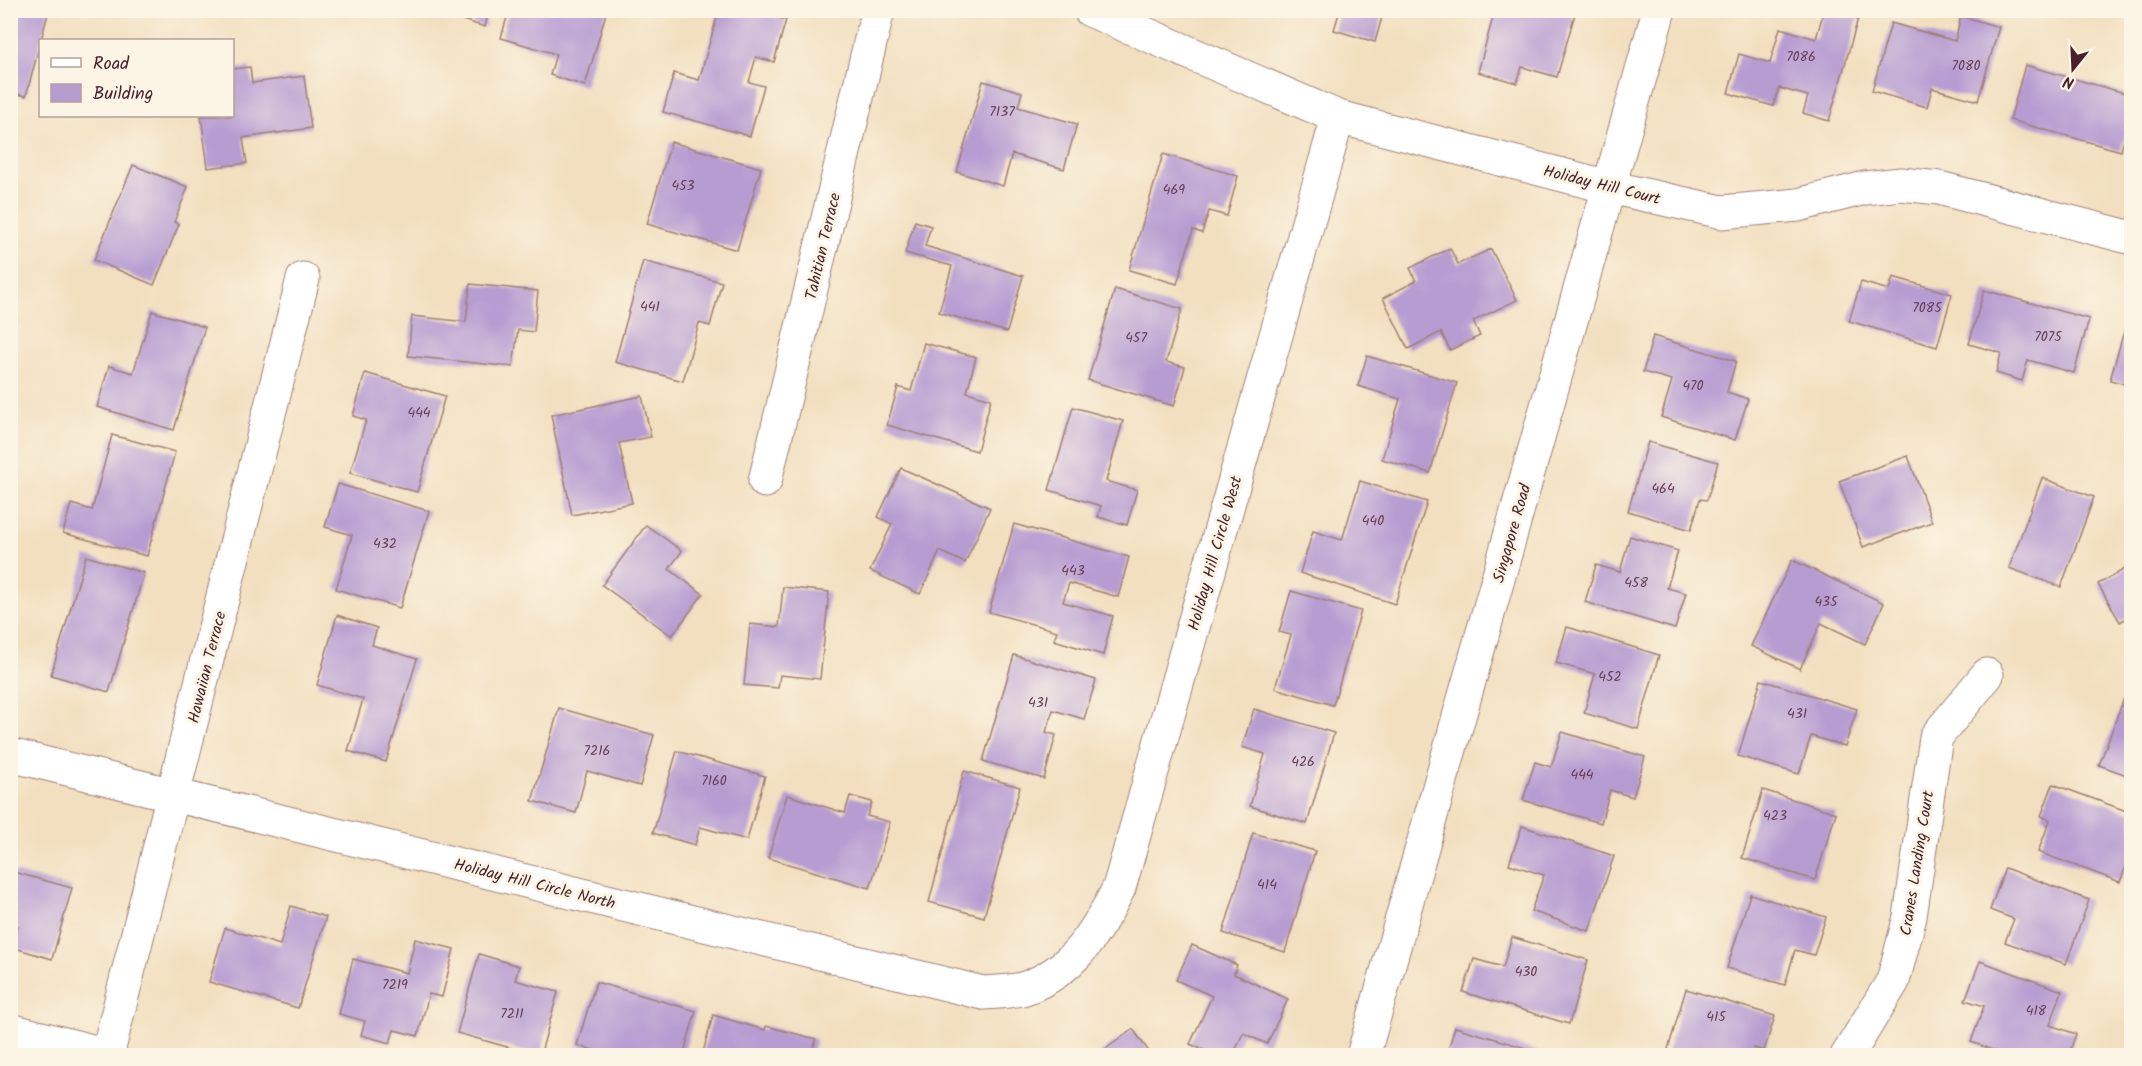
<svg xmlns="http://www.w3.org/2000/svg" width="2142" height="1066" viewBox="0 0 2142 1066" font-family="Kalam,sans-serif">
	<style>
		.building { fill: #b79cd2 }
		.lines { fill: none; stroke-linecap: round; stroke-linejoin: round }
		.minor-casing { stroke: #9e7f75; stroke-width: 35 }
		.minor { stroke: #fff; stroke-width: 33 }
		.labels { text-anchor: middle; stroke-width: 6; stroke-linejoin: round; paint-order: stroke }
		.number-label { font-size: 14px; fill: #653e55 }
		.street-label { font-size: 16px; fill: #4a1f2b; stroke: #fcf5e5 }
	</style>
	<rect width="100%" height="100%" fill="#fcf5e5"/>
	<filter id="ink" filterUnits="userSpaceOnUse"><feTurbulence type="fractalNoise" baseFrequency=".0167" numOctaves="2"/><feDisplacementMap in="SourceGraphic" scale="12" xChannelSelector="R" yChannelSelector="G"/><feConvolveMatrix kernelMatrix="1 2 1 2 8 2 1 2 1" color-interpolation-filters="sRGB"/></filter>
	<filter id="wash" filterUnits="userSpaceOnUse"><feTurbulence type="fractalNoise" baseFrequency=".008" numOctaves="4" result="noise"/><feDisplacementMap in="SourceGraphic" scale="24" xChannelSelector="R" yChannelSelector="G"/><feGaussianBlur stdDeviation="1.35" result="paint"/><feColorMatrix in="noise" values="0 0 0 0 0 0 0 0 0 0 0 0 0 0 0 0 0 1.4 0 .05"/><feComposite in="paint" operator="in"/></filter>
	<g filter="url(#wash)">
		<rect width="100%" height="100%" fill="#f2dfbf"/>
		<g id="blocks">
			<g class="building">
				<polygon points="10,10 49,10 26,96 10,92"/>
				<polygon points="431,10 489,10 485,27"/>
				<polygon points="509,10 607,10 585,86 550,75 556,54 501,38"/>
				<polygon points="719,10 752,10 786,20 774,62 756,57 749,82 764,86 750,136 663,112 674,73 699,80"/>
				<polygon points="1340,10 1384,10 1375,42 1334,30"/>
				<polygon points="1495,10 1576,10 1557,77 1522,67 1517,83 1478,72"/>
				<polygon points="1824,10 1842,10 1859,15 1829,121 1803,113 1808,96 1779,88 1773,106 1728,93 1739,54 1770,63 1780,28 1816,39"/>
				<polygon points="1961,16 1999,27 1978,101 1932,88 1927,107 1872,91 1891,23 1955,41"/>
				<polygon points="2025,65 2132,95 2132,112 2121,151 2010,120"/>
				<polygon points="250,67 252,83 304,76 311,128 243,138 247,163 208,168 201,116 232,116 232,69"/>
				<polygon points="983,81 1022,92 1018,107 1077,124 1064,169 1012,154 1003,186 957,172"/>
				<polygon points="671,142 761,168 737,250 647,224"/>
				<polygon points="1163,154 1238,176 1227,216 1209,211 1202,233 1193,230 1177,284 1129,270"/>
				<polygon points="133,165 188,187 174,222 179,224 154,285 94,260"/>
				<polygon points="915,221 931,226 925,246 1023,276 1007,332 939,312 952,266 905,253"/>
				<polygon points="1450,248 1458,264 1491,249 1517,300 1473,321 1480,336 1450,350 1441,332 1408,349 1383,298 1416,281 1410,268"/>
				<polygon points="643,261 722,282 710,326 699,323 683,381 615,362"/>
				<polygon points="1893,277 1952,294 1937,347 1849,321 1861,282 1889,290"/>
				<polygon points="470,284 538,291 534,332 518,330 513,367 408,356 412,316 466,322"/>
				<polygon points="1115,289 1182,309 1166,362 1185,367 1174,406 1088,380"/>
				<polygon points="1984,290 2089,319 2074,373 2028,360 2022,381 1996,373 2001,353 1969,344"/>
				<polygon points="152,311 205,327 174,430 97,407 109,366 133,373"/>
				<polygon points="2126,324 2132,326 2132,386 2110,380"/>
				<polygon points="1653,336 1736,361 1727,392 1748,399 1735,440 1661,417 1672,380 1643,372"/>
				<polygon points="924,343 976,357 967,392 991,399 977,451 887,425 898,387 911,391"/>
				<polygon points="1367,356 1457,383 1430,473 1382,459 1400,399 1358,386"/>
				<polygon points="365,373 445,396 417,492 350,473 366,420 353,416"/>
				<polygon points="642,396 651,437 619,443 632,503 572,515 551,415"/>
				<polygon points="1073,407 1123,421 1106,481 1137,490 1127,525 1098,517 1101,506 1049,490"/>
				<polygon points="112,435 175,452 147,556 63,533 71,504 92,510"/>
				<polygon points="1648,442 1718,462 1707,500 1700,499 1691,530 1628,511"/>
				<polygon points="1908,456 1932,522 1863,547 1839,481"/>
				<polygon points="901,468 990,508 965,563 940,551 920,594 870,571 892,524 878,517"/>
				<polygon points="2042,478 2094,497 2061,587 2009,568"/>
				<polygon points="1360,481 1427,502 1395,604 1300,573 1313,531 1342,540"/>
				<polygon points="338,484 429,511 400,608 336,589 352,535 325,527"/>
				<polygon points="1014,524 1129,557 1118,597 1069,583 1063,602 1113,616 1103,655 1054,640 1057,631 989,612"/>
				<polygon points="646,525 682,551 669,569 703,594 672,636 602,585"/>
				<polygon points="1630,536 1678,551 1667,588 1686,593 1675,629 1585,602 1596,565 1620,572"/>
				<polygon points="86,556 144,573 109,692 51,675"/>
				<polygon points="1792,560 1884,603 1865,644 1821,623 1800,669 1751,646"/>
				<polygon points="2132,565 2132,615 2120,622 2098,584"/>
				<polygon points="783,587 829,592 820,679 780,675 778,688 744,685 750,624 779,627"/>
				<polygon points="1291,591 1361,611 1333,705 1275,688 1291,635 1279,632"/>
				<polygon points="337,615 377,628 372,645 417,659 386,762 348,751 363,699 317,685"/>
				<polygon points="1567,627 1659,655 1638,729 1584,713 1595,674 1556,663"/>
				<polygon points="1014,655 1096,680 1084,719 1053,710 1046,732 1056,735 1044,779 983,761"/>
				<polygon points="1761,680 1857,709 1845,746 1811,736 1799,774 1738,756"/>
				<polygon points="2124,698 2132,701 2132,777 2099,765"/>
				<polygon points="559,708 654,735 640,786 587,771 576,813 532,801"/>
				<polygon points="1254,709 1334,733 1307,824 1250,806 1265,754 1242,747"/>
				<polygon points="1562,732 1645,757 1633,797 1610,790 1601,823 1523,800 1535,762 1551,767"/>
				<polygon points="677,751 765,776 747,840 700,827 695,845 653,833"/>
				<polygon points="964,771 1020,787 984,917 929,902"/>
				<polygon points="2053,784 2132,813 2132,851 2120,882 2038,852 2050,820 2041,816"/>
				<polygon points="1763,790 1836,813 1815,880 1742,858"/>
				<polygon points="787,795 845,813 850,796 872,802 867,816 890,822 870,888 768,858"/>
				<polygon points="1522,826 1614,856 1589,931 1531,911 1544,875 1509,864"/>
				<polygon points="1253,833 1315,851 1285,952 1223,933"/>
				<polygon points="2005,868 2089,900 2066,964 2005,942 2014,919 1990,910"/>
				<polygon points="10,871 72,888 52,959 11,947 18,926 10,924"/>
				<polygon points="1750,894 1826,917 1814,955 1795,950 1785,985 1727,968"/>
				<polygon points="291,906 326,917 298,1008 209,982 225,928 280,945"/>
				<polygon points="1512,937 1588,960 1569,1024 1463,992 1474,959 1503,967"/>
				<polygon points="415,939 454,949 442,997 429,994 418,1036 394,1030 390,1043 361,1035 365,1021 339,1014 353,959 407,973"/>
				<polygon points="1192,945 1237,965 1234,974 1288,999 1267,1044 1243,1033 1233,1056 1217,1056 1190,1044 1212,996 1176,980"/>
				<polygon points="479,954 519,966 515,980 558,992 540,1056 457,1033"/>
				<polygon points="1980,961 2062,991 2050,1025 2076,1034 2068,1056 2009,1056 1971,1042 1984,1006 1965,1000"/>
				<polygon points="596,982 696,1011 683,1056 612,1056 577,1045"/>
				<polygon points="1686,989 1775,1016 1764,1051 1754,1048 1751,1056 1666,1056"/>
				<polygon points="713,1015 765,1030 766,1026 816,1039 811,1056 702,1056"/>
				<polygon points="1455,1027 1543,1053 1542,1056 1446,1056"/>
				<polygon points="1133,1029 1152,1056 1102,1056 1100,1053"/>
			</g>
		</g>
	</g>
	<g filter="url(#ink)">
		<use href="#blocks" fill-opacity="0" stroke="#9e7f75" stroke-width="1.5"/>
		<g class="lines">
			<g class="minor-casing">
				<g id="minor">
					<polyline points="1090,10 1338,117 1609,187 1722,212 1798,205 1865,188 1901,184 1939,188 2132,238"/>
					<polyline points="765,481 878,10"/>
					<path d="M10,755L983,993C996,992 1012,992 1025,988C1074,971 1097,931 1119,888L1338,117"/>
					<polyline points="10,1030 111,1056"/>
					<polyline points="107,1056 303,279"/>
					<polyline points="1363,1056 1659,10"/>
					<polyline points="1847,1056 1893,981 1910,917 1936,737 1987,675"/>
				</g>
			</g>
			<use href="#minor" class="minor"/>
		</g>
	</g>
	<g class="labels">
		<g class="number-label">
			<text x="1801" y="61">7086</text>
			<text x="1966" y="70">7080</text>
			<text x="1002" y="116">7137</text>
			<text x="683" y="190">453</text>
			<text x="1174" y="194">469</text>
			<text x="650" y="311">441</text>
			<text x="1927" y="312">7085</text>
			<text x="2048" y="341">7075</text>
			<text x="1136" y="342">457</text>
			<text x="1693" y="390">470</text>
			<text x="419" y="417">444</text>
			<text x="1663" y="493">464</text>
			<text x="1373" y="525">440</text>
			<text x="385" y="548">432</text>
			<text x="1073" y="575">443</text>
			<text x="1636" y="587">458</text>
			<text x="1826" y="606">435</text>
			<text x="1610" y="681">452</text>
			<text x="1038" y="707">431</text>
			<text x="1797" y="718">431</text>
			<text x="597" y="755">7216</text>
			<text x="1303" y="766">426</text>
			<text x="1582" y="779">444</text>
			<text x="714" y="785">7160</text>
			<text x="1775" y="820">423</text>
			<text x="1267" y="889">414</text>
			<text x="1526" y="976">430</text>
			<text x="395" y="989">7219</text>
			<text x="2036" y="1015">418</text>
			<text x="512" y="1018">7211</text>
			<text x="1716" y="1021">415</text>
		</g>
		<g class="street-label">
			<text transform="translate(1602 184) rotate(14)" y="6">Holiday Hill Court</text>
			<text transform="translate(822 246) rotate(-77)" y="6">Tahitian Terrace</text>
			<text transform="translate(1511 533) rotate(-74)" y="6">Singapore Road</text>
			<text transform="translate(1214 553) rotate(-74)" y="6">Holiday Hill Circle West</text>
			<text transform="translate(206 667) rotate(-76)" y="6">Hawaiian Terrace</text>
			<text transform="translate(1916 863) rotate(-81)" y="6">Cranes Landing Court</text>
			<text transform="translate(535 883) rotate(14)" y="6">Holiday Hill Circle North</text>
		</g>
	</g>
	<rect width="2142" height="1066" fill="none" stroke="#fcf5e5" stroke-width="36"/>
	<rect x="39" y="39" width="195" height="78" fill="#fcf5e5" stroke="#b59f9b" stroke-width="1.5"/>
	<rect x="51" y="58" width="30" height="9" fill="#ffffff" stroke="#b59f9b" stroke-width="1.5"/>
	<text x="93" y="69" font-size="18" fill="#4a1f2b">Road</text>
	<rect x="51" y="84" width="30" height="18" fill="#b79cd2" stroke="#b59f9b" stroke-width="1.5"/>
	<text x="93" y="99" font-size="18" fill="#4a1f2b">Building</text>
	<g transform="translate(2073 69) rotate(198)" stroke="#fcf5e5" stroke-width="4.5" paint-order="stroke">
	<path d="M0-4.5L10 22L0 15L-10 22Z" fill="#4a1f2b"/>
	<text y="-9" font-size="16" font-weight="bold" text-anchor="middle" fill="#4a1f2b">N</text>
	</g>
</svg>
